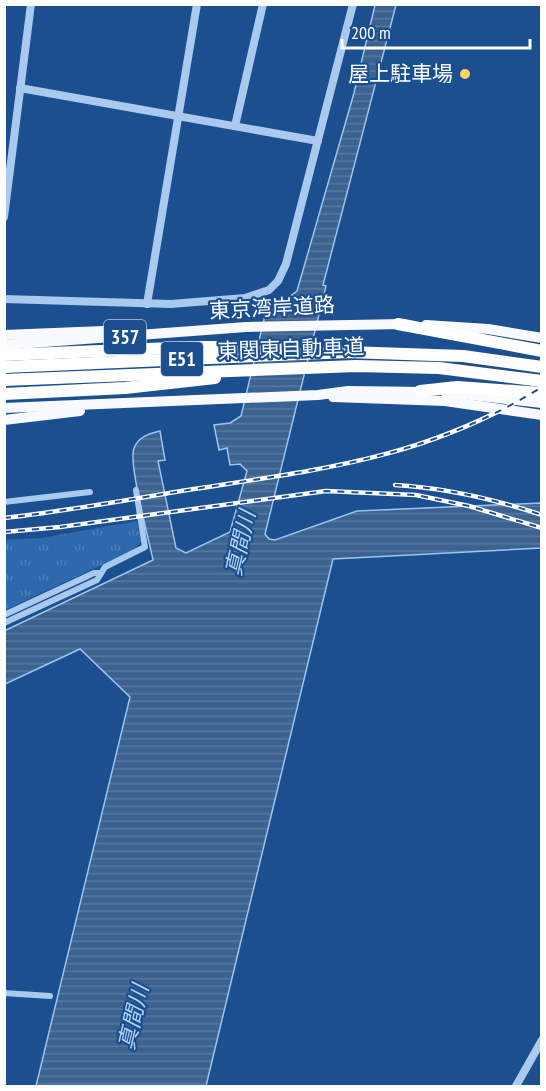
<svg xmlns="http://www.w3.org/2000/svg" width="546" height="1091" viewBox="0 0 546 1091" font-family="'PT Sans Narrow','Noto Sans JP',sans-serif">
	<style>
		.park { fill: url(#park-tufts) }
		.water { fill: url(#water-rules); stroke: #9cc4f0; stroke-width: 1.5 }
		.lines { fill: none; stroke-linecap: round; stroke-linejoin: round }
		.minor { stroke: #a9c9ee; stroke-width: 6 }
		.tertiary { stroke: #a9c9ee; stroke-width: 8 }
		.trunk { stroke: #f8faff; stroke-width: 10 }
		.motorway { stroke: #fff; stroke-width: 12 }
		.rail-casing { stroke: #fff; stroke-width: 4.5 }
		.rail { stroke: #1b4f8f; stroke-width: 2; stroke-dasharray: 7; stroke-linecap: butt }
		.poi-dot { fill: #ffd166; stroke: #1b4f8f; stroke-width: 2 }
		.labels { text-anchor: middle; stroke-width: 4.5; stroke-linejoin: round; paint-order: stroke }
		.shield { fill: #1b4f8f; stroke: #bbcadd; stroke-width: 1.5 }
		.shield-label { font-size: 20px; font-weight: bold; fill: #fff }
		.poi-label { font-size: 21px; fill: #fff; stroke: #1b4f8f; text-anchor: end }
		.street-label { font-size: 21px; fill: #fff; stroke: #1b4f8f }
		.water-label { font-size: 22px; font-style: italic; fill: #b5d3f5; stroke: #1b4f8f }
	</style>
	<defs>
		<pattern id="park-tufts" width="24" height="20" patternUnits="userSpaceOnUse" patternTransform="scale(1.5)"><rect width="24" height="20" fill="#2e69ad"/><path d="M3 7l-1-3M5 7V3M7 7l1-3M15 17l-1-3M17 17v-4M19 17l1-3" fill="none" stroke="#4d80b9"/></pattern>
		<pattern id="water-rules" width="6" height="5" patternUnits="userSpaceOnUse" patternTransform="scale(1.5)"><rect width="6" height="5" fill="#3c6290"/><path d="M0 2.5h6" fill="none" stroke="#597aa1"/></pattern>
	</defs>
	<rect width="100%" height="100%" fill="#1b4f8f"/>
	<polygon class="park" points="137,521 141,542 132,551 5,610 4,540 41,538"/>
	<path class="water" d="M375,5H396L323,285L326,286L265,534L269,539L275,540L357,511L541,503V548L333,559L206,1086H36L130,697L80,649L5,684L4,631L153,560C149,539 128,463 134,448C139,436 149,434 160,431L165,460L158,461L176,548L186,553L230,532L247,471L240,464L230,465L227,448L219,450L214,425L230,423L241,416L265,315L297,291L354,93Z"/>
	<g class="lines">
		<g class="minor">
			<polyline points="4,502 90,492"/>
			<polyline points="4,615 94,573 101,573"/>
			<polyline points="4,623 97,580 105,567 145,547 136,490"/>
			<polyline points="4,993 50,996"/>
		</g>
		<g class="tertiary">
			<polyline points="20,88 318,141"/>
			<polyline points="235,126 263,4"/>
			<polyline points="4,217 31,4"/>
			<polyline points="4,299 171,304 245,298 269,290 278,281 286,264 353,4"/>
			<polyline points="147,304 197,4"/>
			<polyline points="516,1086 542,1040"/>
		</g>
		<g class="trunk">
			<polyline points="426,325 488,329 542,338"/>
			<polyline points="4,335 129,330"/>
			<polyline points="4,345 246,327 404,324"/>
			<polyline points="445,392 542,403"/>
			<polyline points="333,397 445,401 542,415"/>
			<polyline points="4,408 318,395 348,391 427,392"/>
			<polyline points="4,420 80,411"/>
		</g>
		<g class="motorway">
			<polyline points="398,324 542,351"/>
			<polyline points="4,355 196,347 277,347"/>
			<polyline points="4,367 348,352 463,356 542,367"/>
			<polyline points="4,380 356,366 439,368 542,381"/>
			<polyline points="420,391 457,387 542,393"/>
			<polyline points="4,394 125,388 215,378"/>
		</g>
		<g class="rail-casing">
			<g id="rail">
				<path d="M395,485C446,488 494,499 542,515"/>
				<path d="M4,518C68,511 131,499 194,489C324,469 427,458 542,387"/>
				<polyline points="4,532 60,527 326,491 416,495 469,506 542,528"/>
			</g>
		</g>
		<use href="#rail" class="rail"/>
	</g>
	<circle class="poi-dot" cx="465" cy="74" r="6"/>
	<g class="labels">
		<g class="shield">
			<rect x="104" y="320" width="42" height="34" rx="4.5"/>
			<rect x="161" y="342" width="42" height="34" rx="4.5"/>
		</g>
		<g class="shield-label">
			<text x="125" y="344">357</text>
			<text x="182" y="366">E51</text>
		</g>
		<g class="poi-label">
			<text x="453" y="81">屋上駐車場</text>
		</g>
		<g class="street-label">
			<text transform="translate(272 308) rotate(-3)" y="7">東京湾岸道路</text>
			<text transform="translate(291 349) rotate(-2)" y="7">東関東自動車道</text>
		</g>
		<g class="water-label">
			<text transform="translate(240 543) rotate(-77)" y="8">真間川</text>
			<text transform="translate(133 1017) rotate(-77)" y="8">真間川</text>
		</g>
	</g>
	<rect width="546" height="1091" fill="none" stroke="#ffffff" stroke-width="12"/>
	<path d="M342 39v9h188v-9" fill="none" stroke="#ffffff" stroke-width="3"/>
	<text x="351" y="39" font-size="18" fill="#ffffff" stroke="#1b4f8f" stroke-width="4.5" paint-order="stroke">200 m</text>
</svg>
